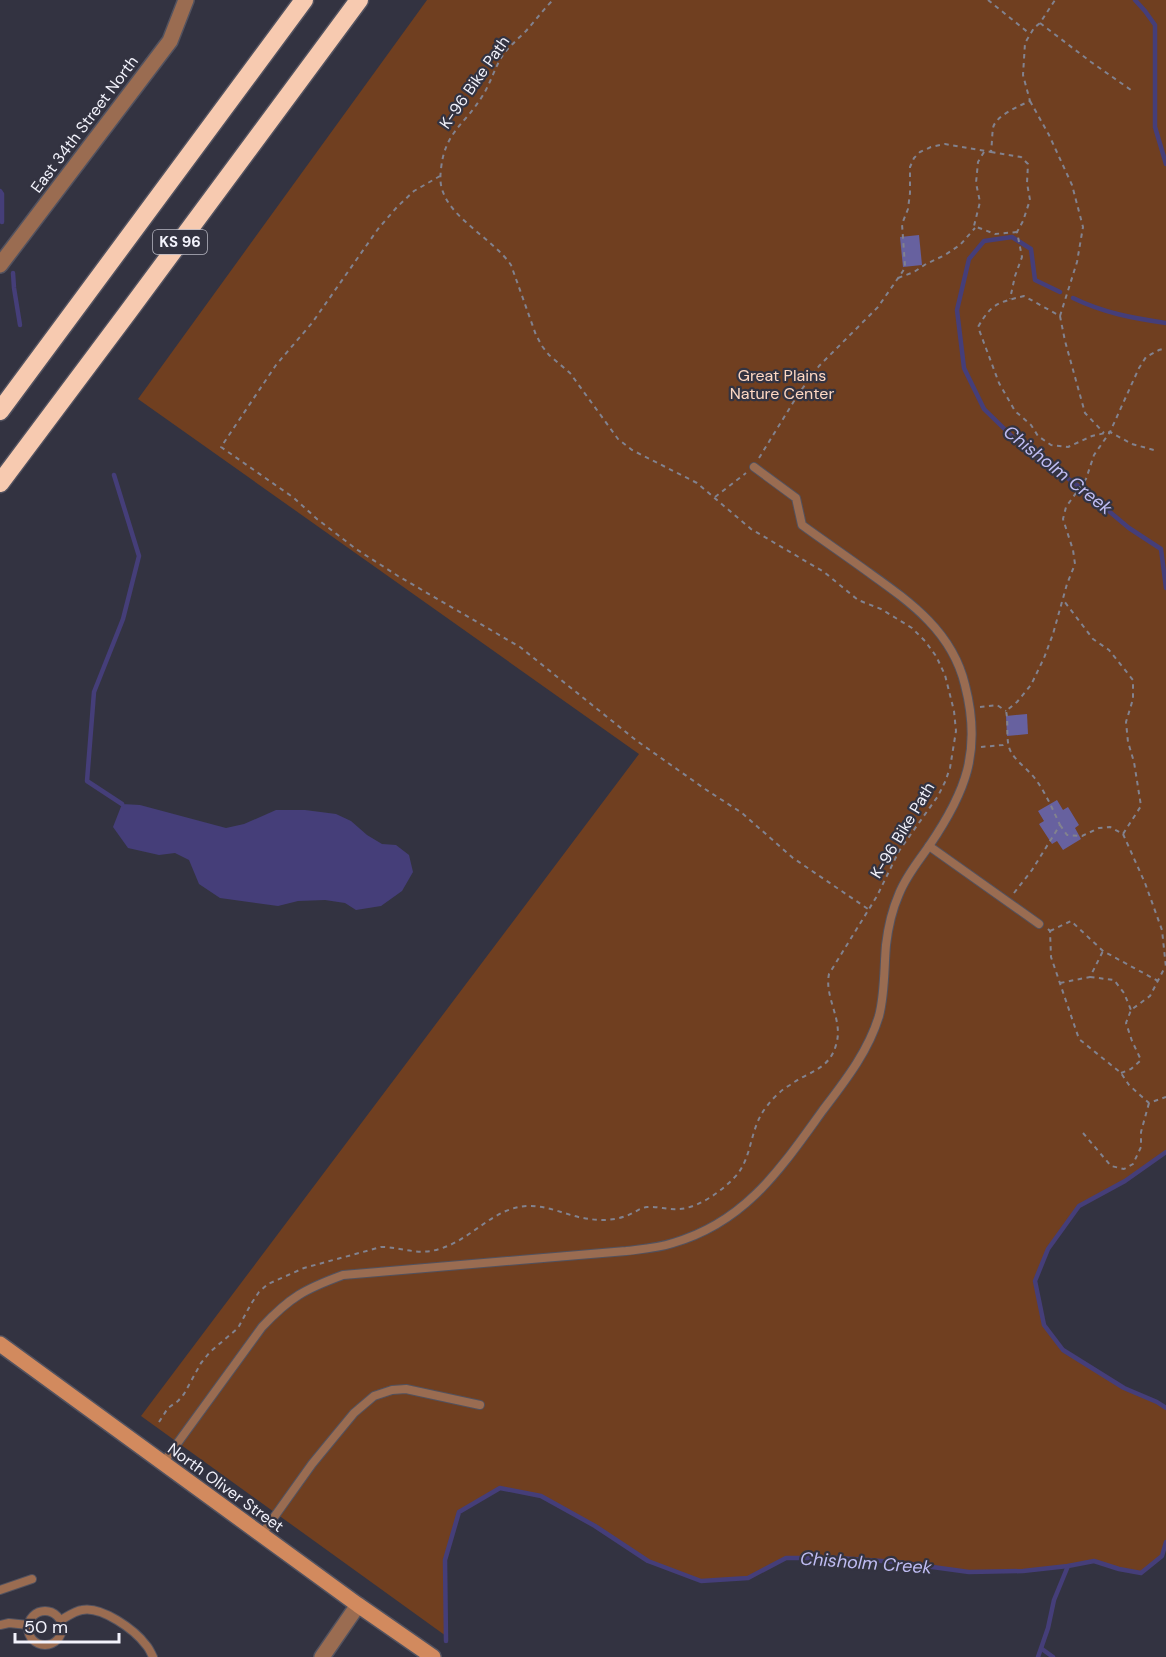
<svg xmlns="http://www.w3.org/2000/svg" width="1166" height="1657" viewBox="0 0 1166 1657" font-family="'DM Sans',sans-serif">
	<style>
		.green { fill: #703f20 }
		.water { fill: #453e79 }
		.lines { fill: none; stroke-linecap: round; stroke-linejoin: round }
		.stream { stroke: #453e79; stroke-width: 4.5 }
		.building { fill: #67619f }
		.service-casing { stroke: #52525f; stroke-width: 10 }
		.minor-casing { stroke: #52525f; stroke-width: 18 }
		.secondary-casing { stroke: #52525f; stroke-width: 18 }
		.motorway-casing { stroke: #52525f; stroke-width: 21 }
		.path { stroke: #82828e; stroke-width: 2; stroke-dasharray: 4.5 4.5; stroke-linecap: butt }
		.service { stroke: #9a6c51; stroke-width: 8 }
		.minor { stroke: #9a6c51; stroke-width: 15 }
		.secondary { stroke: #d28a5e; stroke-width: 15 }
		.motorway { stroke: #f7cab0; stroke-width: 18 }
		.labels { text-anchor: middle; stroke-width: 4.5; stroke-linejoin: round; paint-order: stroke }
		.shield { fill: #333341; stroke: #b9b9c3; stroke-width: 1.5 }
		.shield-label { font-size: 15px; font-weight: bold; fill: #f2f2fb }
		.street-label { font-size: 16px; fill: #f2f2fb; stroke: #333341 }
		.park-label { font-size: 16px; fill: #fed8c3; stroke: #333341 }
		.water-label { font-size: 18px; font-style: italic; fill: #bfbcf2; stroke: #333341 }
	</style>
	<rect width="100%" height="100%" fill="#333341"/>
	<polygon class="green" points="427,0 1166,0 1166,1152 1125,1181 1079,1206 1048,1249 1035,1281 1044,1325 1063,1350 1124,1388 1157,1402 1166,1408 1166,1544 1162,1556 1141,1573 1119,1569 1094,1561 1068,1566 1023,1571 969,1572 896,1562 838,1558 786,1558 748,1578 701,1581 648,1561 595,1526 541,1496 500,1488 459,1512 445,1560 446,1636 141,1416 639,754 138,399"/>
	<polygon class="water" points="122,804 140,805 226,828 244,824 276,810 305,810 336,814 351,821 367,835 382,844 396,845 409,855 413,872 402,891 381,906 356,910 345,903 325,900 298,901 278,906 220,898 199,884 189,860 175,853 159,855 128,848 113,827"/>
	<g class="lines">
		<g class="stream">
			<polyline points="1135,0 1145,11 1155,25 1155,127 1166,164"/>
			<polyline points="0,191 2,194 2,222"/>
			<polyline points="13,273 14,288 20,325"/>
			<polyline points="1060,292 1035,280 1031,249 1012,237 984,241 969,259 957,310 964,368 984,409 1023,447 1080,487 1129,528 1161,549 1166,588"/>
			<path d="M1073,298C1104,313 1132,318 1166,323"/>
			<polyline points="114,475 139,556 123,619 94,692 87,781 122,804"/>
			<polyline points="1166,1152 1125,1181 1079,1206 1048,1249 1035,1281 1044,1325 1063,1350 1124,1388 1157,1402 1166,1408"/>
			<polyline points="446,1641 445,1560 459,1512 500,1488 541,1496 595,1526 648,1561 701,1581 748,1578 786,1558 838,1558 896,1562 969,1572 1023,1571 1068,1566 1094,1561 1119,1569 1141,1573 1162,1556 1166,1542"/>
			<polyline points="1042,1649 1053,1657"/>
			<polyline points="1038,1657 1048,1628 1054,1600 1068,1566"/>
		</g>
	</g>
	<g class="building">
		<polygon points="919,235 922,265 903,267 900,237"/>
		<polygon points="1027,714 1028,734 1007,736 1006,716"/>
		<polygon points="1057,800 1063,810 1068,807 1079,825 1075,828 1081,839 1063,850 1057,841 1052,844 1039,824 1044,821 1038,811"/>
	</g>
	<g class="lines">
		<g class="service-casing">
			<g id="service">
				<polyline points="929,846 1039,924"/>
				<path d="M163,1463L262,1327C290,1297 305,1289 343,1275L626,1251C642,1249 658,1248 673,1243C746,1222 781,1168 823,1110C845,1081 868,1052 879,1016C885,993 884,968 886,945C888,928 892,910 899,894C906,876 918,862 929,846C966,792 982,751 965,685C952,631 910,602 868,572C846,556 824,541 802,525L796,498L754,467"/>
				<polyline points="262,1534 312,1464 335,1436 354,1413 374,1396 392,1390 406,1389 480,1405"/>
				<polyline points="0,1590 32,1579"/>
				<circle cx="45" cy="1628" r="17"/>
				<path d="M61,1620C68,1616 75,1611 82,1610C102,1606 135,1630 146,1645C149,1648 151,1653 153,1657"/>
				<polyline points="0,1625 9,1623 28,1625"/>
			</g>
		</g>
		<g class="minor-casing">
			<g id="minor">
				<polyline points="0,265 170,41 186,0"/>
				<polyline points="322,1657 358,1605"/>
			</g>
		</g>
		<g class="secondary-casing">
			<polyline id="secondary" points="0,1344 358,1605 433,1657"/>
		</g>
		<g class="motorway-casing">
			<g id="motorway">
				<polyline points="0,411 304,0"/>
				<polyline points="0,483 128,312 359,0"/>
			</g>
		</g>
		<g class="path">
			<polyline points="988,0 1030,34"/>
			<polyline points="1040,23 1091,62 1131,90"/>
			<path d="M1030,101L1049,135L1072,185L1083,227L1077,262L1060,316L1024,296C997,303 992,303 978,327L999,383L1015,411L1031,425L1038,436L1051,445L1068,447L1092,436L1110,432L1132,444L1154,450"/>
			<polyline points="984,152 978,162 976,183 980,202 974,226 995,234 1017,232"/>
			<polyline points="991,152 1021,157 1028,164 1027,183 1030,200 1023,221 1017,232 1022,257 1015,276 1010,299"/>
			<polyline points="440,176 414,191 397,207 378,229 312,323 276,365 221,447 294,498 317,519 356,549 398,576 520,647 637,741 705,789 742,813 793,858 868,909"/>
			<polyline points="898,278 914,272 926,264 945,255 960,245 975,228"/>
			<polyline points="1060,316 1065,341 1085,413 1104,433"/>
			<path d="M759,458L799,393L819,366L878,307L903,271L905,266L902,224L908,209L910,193V167L914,158L920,152L931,147L945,144L991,152C992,144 992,136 993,128C995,116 1019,106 1030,101L1023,75L1025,43L1034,28L1040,23L1055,0"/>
			<polyline points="715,497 746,473"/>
			<polyline points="980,707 997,705 1006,711"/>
			<polyline points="981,747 1003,745 1008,743"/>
			<polyline points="1060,825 1067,835 1082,836 1099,828 1110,827 1123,834 1141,806 1134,762 1128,742 1126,722 1133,699 1133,680 1109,650 1093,639 1064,601"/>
			<polyline points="1123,834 1145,883 1162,930 1166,968"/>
			<path d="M1014,893L1032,870L1060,825C1052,808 1045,791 1033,776C1026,768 1016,761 1011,752C1005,742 1009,723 1006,711L1017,702L1031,685L1044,658L1053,634L1067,584L1075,564L1073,550L1063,519L1066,507L1086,479L1094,455L1110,432L1139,368L1146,357L1159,350L1166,348"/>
			<polyline points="1048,929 1050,931 1051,957 1079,1039 1121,1073 1129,1085 1149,1103 1166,1097"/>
			<polyline points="1050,931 1071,921 1103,951 1158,981"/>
			<polyline points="1090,977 1114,980 1124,993 1131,1010"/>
			<polyline points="1060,983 1090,977 1103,951"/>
			<polyline points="1121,1073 1131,1069 1141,1060 1132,1041 1126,1023 1131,1010 1150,996 1165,967"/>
			<polyline points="1083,1133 1111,1166 1124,1169 1133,1164 1141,1147 1141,1132 1149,1103"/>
			<path d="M159,1422L168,1408L178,1401L184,1394L201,1363L210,1352L238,1328L251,1304L259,1292L268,1284L304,1268L381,1247C402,1247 418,1256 439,1249C472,1240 493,1207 528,1206C549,1205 569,1217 590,1219C601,1221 615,1220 626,1216C633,1214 639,1208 647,1207C657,1206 668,1210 678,1209C698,1209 727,1188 739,1172C753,1152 750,1127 767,1106C773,1098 781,1090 790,1085C809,1071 829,1070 836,1045C844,1020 824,998 829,974L877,896L899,851L938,796L945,782L950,768L956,731L954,711L945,675L936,656L925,641L912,628L881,609L858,600L824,572L751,529L697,483L632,450L618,439L570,373L549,355L542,346L536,335L511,265C494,240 453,220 443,192C440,185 440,177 441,169C445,131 465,125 483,95C490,84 494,70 501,58C507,48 517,40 526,31C535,21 543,10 553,0"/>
		</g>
		<use href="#service" class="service"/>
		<use href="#minor" class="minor"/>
		<use href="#secondary" class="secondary"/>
		<use href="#motorway" class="motorway"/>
	</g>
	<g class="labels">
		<rect class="shield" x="153" y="230" width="54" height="24" rx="4.5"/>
		<g class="shield-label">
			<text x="180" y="247">KS 96</text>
		</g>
		<g class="street-label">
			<text transform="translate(474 82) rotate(-55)" y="6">K-96 Bike Path</text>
			<text transform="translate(84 124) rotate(-53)" y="6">East 34th Street North</text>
			<text transform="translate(902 830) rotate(-59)" y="6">K-96 Bike Path</text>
			<text transform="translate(226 1487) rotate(36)" y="6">North Oliver Street</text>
		</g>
		<g class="park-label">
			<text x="782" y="381">Great Plains<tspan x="782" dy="18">Nature Center</tspan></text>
		</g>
		<g class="water-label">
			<text transform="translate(1058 470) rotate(38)" y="6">Chisholm Creek</text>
			<text transform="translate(866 1563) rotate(4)" y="6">Chisholm Creek</text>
		</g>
	</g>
	<path d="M15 1633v9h104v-9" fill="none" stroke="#f2f2fb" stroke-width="3"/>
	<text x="24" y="1633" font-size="18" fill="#f2f2fb" stroke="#333341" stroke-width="4.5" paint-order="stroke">50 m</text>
</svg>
